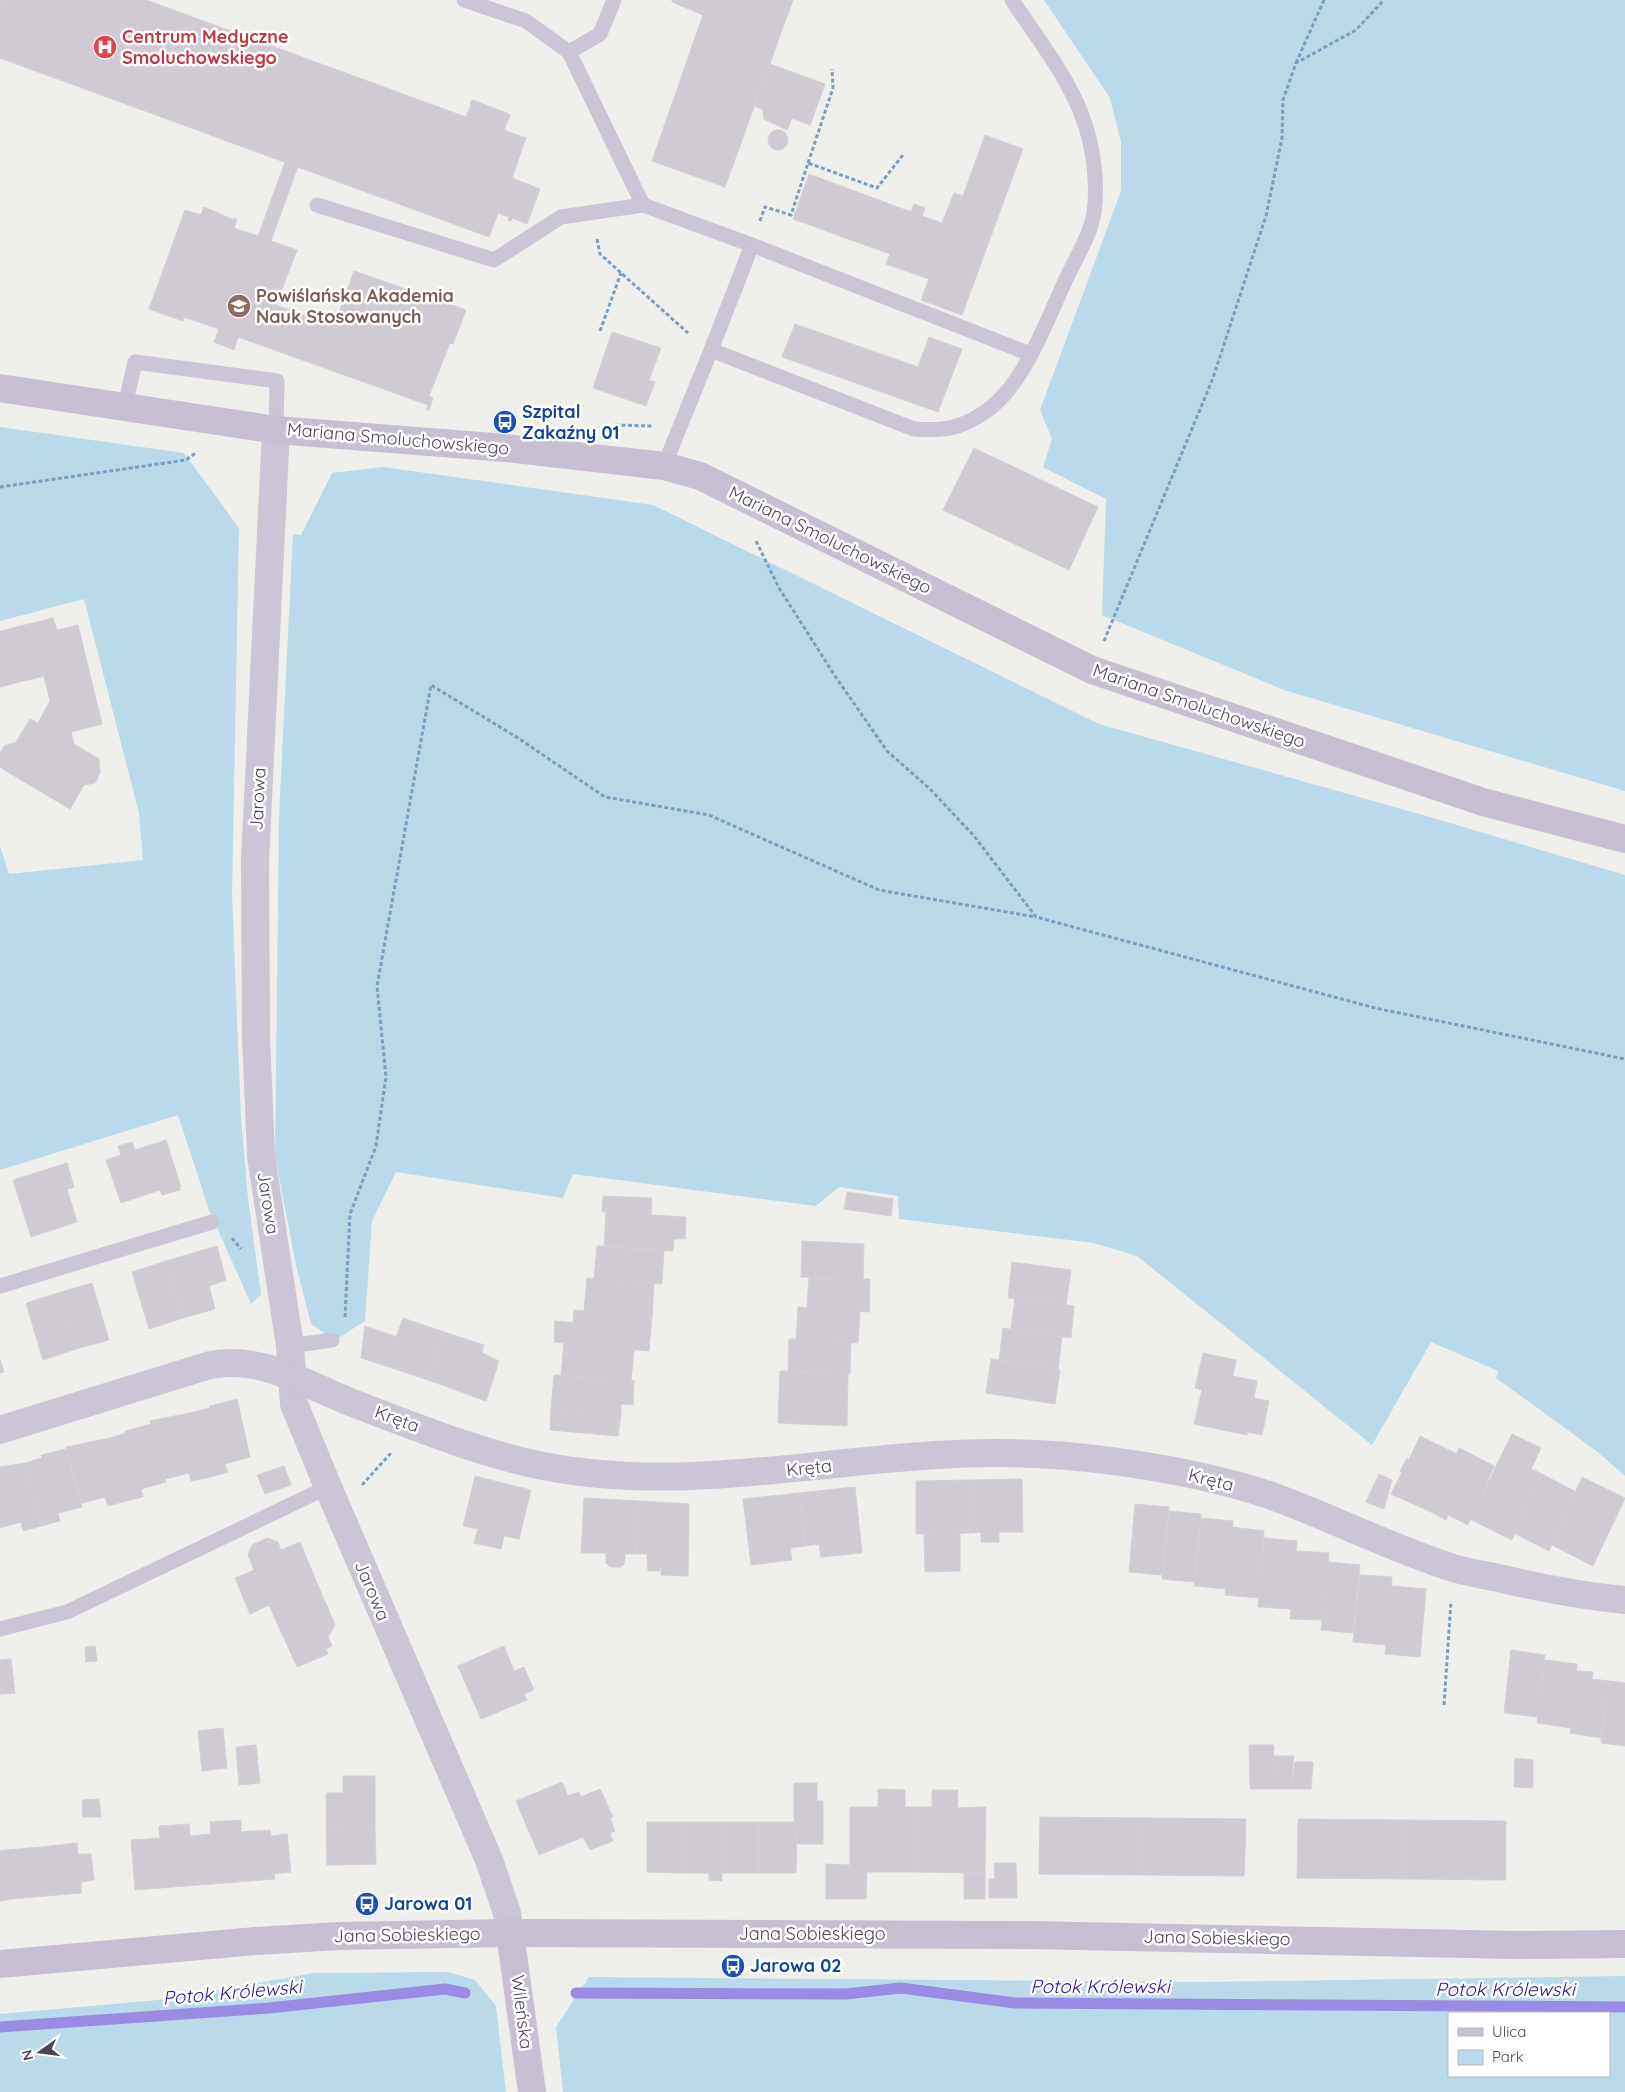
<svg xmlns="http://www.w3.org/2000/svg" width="1625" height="2092" viewBox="0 0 1625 2092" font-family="Quicksand,sans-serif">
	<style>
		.green { fill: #bbdae9; fill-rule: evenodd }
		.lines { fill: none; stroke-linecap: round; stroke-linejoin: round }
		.stream { stroke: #9a8ce3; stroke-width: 11 }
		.building { fill: #d0cbd2; stroke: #d4cfd6 }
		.path { stroke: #77a0c4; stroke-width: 3; stroke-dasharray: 4 2.5; stroke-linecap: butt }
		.lane { stroke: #ccc5d5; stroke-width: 15 }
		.street { stroke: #ccc5d5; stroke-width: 28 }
		.secondary { stroke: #c8bfd3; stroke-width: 28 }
		.labels { text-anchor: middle; stroke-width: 5; stroke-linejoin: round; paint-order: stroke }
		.health-label { font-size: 18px; font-weight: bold; fill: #be3a42; stroke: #fff; text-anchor: start }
		.education-label { font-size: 18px; font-weight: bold; fill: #785e54; stroke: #fff; text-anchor: start }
		.transit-label { font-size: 18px; font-weight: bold; fill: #164399; stroke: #fff; text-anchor: start }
		.street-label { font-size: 18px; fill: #4d4557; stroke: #fff }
		.water-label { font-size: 19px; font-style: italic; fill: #2c1797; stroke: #fff }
	</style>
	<rect width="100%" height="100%" fill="#eeeeeb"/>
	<g class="green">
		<polygon points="1044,0 1625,0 1625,791 1284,690 1102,615 1106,499 1043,467 1052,439 1040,410 1121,191 1121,142 1110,98"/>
		<polygon points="0,427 184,453 239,528 232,894 241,1118 248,1198 261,1295 251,1304 209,1210 178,1115 0,1170 0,846 9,874 143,860 139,813 84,599 0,621"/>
		<polygon points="383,467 653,505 1099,724 1423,815 1625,875 1625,1476 1595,1450 1496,1378 1498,1371 1431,1342 1372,1445 1137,1256 1094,1243 899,1219 898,1196 839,1187 816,1206 573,1174 563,1198 396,1172 372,1221 365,1321 335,1340 311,1324 296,1265 275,1156 279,817 293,534 301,535 332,473"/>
		<polygon points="448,1972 475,1980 496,2006 506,2092 0,2092 0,2014 169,1999 313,1973"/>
		<path d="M1625,1976V2092H563L556,2027L589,1977L1194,1982ZM1449,2013H1609V2076H1449Z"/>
	</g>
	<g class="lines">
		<g class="stream">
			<polyline points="576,1993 846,1994 901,1988 1015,2003 1625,2007"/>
			<polyline points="0,2027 269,2008 445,1989 465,1993"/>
		</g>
	</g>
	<g class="building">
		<polygon points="0,0 146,0 466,117 471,104 470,102 473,100 509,114 510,116 504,130 526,138 512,178 540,189 527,224 512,218 511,221 508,220 509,217 498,213 489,237 0,58"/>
		<polygon points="672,0 793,0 725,187 652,161 703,15 672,2"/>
		<polygon points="770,64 825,84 810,125 792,118 787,130 764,119 763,110 755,106"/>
		<circle cx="778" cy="140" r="10"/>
		<polygon points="985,135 1023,149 962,315 921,300 929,279 886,264 890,254 793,219 809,174 911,212 914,204 925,208 922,216 942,223 954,193 963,196"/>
		<polygon points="285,162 298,166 271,241 297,250 276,305 334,326 354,271 466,310 453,344 450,343 429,396 433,398 429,410 426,410 428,405 238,337 234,350 214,342 219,329 184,317 183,321 149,309 185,210 201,215 204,207 234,220 234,218 237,220 234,228 258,236"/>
		<polygon points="795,324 918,367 929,337 962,349 938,412 782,357"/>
		<polygon points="612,332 661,348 649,380 655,382 646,406 593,388"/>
		<polygon points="974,448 1098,507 1069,570 943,510"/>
		<polygon points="53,618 57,630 78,625 102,724 71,732 74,744 99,759 100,773 95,783 84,785 70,809 1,768 0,766 0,753 4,746 16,742 30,719 38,723 50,701 44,676 0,687 0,631"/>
		<polygon points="166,1140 180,1184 180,1190 162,1195 160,1190 121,1203 106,1160 121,1155 118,1146 132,1142 135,1150"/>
		<polygon points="67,1163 74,1187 67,1189 77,1222 31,1237 13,1180"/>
		<polygon points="847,1192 893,1199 891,1216 844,1209"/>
		<polygon points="603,1196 652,1198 651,1215 686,1217 685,1239 674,1239 673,1251 604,1246 606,1212 602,1212"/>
		<polygon points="802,1241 864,1244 863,1279 801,1277"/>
		<polygon points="217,1246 226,1280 209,1286 215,1309 183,1318 166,1261"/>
		<polygon points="597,1246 664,1251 662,1284 594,1279"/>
		<polygon points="166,1261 183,1318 149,1329 132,1272"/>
		<polygon points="1012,1262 1071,1270 1066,1305 1008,1298"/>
		<polygon points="587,1278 654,1284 652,1317 584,1311"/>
		<polygon points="809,1278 870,1279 869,1312 807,1308"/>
		<polygon points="92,1283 109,1340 76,1349 58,1293"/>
		<polygon points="58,1293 76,1349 43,1360 26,1303"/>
		<polygon points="1015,1298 1074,1306 1071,1338 1011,1330"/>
		<polygon points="798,1307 860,1311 858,1343 796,1340"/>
		<polygon points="574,1310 652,1317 649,1351 554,1342 555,1321 573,1323"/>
		<polygon points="403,1318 444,1332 428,1380 386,1366"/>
		<polygon points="365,1326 397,1337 386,1366 361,1358"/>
		<polygon points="1003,1328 1062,1337 1058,1370 999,1360"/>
		<polygon points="444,1332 484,1345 482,1353 499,1361 486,1401 428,1380"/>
		<polygon points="789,1339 851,1343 850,1374 788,1371"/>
		<polygon points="564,1343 634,1349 631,1381 561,1375"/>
		<polygon points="1203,1353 1236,1360 1233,1376 1257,1381 1254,1398 1269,1401 1262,1435 1247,1432 1247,1435 1194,1424 1202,1390 1195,1388"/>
		<polygon points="0,1359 4,1372 0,1373"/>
		<polygon points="991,1359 1060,1370 1055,1404 986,1393"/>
		<polygon points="780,1371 848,1374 847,1426 778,1423"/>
		<polygon points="554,1375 634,1381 633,1405 621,1404 621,1414 551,1409"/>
		<polygon points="237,1399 250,1457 225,1464 228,1472 210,1477 194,1412 210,1408 210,1406"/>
		<polygon points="551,1409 621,1414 618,1436 550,1430"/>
		<polygon points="194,1412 210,1477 191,1481 189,1473 165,1479 150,1421"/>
		<polygon points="151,1424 166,1482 141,1489 143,1497 126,1501 110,1438 126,1433 125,1431"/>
		<polygon points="1512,1434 1541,1448 1531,1469 1542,1474 1512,1540 1470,1519"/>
		<polygon points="1420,1436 1457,1454 1431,1512 1391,1494 1402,1472 1400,1471 1407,1458 1409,1460"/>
		<polygon points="110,1438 126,1501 108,1506 105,1497 82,1503 66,1447"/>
		<polygon points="1459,1448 1494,1466 1468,1525 1448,1515 1446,1520 1431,1512"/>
		<polygon points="66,1449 82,1507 58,1513 60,1521 41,1526 25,1463 42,1458 41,1455"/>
		<polygon points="25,1463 41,1526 23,1531 21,1522 0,1528 0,1467"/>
		<polygon points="284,1466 291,1485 265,1494 257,1475"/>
		<polygon points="1379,1474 1392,1480 1384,1509 1366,1502"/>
		<polygon points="1542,1474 1576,1492 1549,1551 1514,1533"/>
		<polygon points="475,1476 531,1490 519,1539 504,1536 501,1549 474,1543 478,1529 463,1526"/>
		<polygon points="1582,1477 1625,1498 1593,1566 1552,1545"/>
		<polygon points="1022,1479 1023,1532 999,1532 999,1542 981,1542 981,1532 970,1533 970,1480"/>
		<polygon points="970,1480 970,1533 916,1534 916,1481"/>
		<polygon points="855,1487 862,1553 821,1557 819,1544 805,1546 799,1493"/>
		<polygon points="799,1493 805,1546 790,1548 792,1560 751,1565 743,1499"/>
		<polygon points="584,1498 639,1501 636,1554 625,1554 624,1564 620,1567 610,1567 606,1563 606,1553 581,1553"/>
		<polygon points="639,1501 689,1504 688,1576 661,1575 661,1565 659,1571 648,1571 647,1554 636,1554"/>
		<polygon points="1135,1504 1169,1507 1162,1575 1129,1572"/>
		<polygon points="1169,1511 1201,1514 1194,1582 1162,1579"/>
		<polygon points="1201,1518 1233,1521 1226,1589 1194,1586"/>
		<polygon points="1232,1527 1264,1531 1259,1598 1225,1595"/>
		<polygon points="960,1533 960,1571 925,1572 924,1534"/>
		<polygon points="267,1538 278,1542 281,1550 300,1542 317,1583 250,1614 235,1578 254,1570 248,1555 252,1545"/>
		<polygon points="1264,1538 1297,1541 1291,1609 1258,1607"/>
		<polygon points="1296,1551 1329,1553 1322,1620 1290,1619"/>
		<polygon points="1328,1562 1360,1565 1353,1633 1321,1630"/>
		<polygon points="1360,1575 1392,1577 1386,1645 1353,1642"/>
		<polygon points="317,1583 335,1625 328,1637 332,1646 326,1649 328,1654 297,1667 269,1605"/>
		<polygon points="1391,1586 1426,1589 1420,1657 1385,1654"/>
		<polygon points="95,1646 97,1661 86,1662 85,1647"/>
		<polygon points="504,1646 514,1671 524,1667 534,1690 524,1694 527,1700 481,1719 458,1666"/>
		<polygon points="1511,1650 1545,1655 1538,1717 1504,1713"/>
		<polygon points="11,1659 15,1693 0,1694 0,1660"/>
		<polygon points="1545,1660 1577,1664 1571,1728 1537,1723"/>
		<polygon points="1576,1671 1593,1672 1592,1679 1609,1681 1601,1738 1570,1733"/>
		<polygon points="1609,1681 1625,1683 1625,1746 1601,1743"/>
		<polygon points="223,1728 227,1768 202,1771 198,1731"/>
		<polygon points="256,1745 260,1783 239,1785 236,1747"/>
		<polygon points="1249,1745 1274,1745 1272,1789 1250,1789"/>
		<polygon points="1273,1756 1294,1756 1291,1789 1272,1789"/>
		<polygon points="1515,1758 1533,1760 1533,1788 1514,1787"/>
		<polygon points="1295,1762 1313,1762 1311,1789 1291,1789"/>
		<polygon points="343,1776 375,1776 375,1828 326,1829 326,1793 343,1793"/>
		<polygon points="562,1782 568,1796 579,1792 581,1797 600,1789 613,1817 610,1818 615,1831 610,1833 613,1841 590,1850 583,1837 539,1855 516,1801"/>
		<polygon points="794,1783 817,1783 817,1801 823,1801 823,1844 797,1844 797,1822 794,1822"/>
		<polygon points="878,1789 905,1790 905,1807 918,1807 918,1872 850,1872 850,1807 878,1807"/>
		<polygon points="932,1790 958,1790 957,1808 986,1807 985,1873 918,1872 918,1807 932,1807"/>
		<polygon points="99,1799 101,1817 83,1817 82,1800"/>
		<polygon points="1040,1817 1142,1818 1142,1875 1039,1874"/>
		<polygon points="1142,1818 1246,1819 1244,1876 1142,1875"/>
		<polygon points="1298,1819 1402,1820 1402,1879 1297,1878"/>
		<polygon points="241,1820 241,1832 270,1830 271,1836 287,1834 291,1872 274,1874 275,1879 135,1890 131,1840 160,1838 159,1826 189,1824 190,1836 211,1834 210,1822"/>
		<polygon points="1402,1820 1506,1821 1506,1880 1402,1879"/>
		<polygon points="647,1822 685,1822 685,1873 647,1872"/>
		<polygon points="685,1822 722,1822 722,1881 709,1880 709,1873 685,1873"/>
		<rect x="722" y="1822" width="37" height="51"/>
		<polygon points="759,1822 797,1822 796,1873 759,1873"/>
		<polygon points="375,1828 376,1864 327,1865 326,1829"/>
		<polygon points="77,1843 78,1854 91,1854 94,1880 81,1882 81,1893 47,1896 41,1847"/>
		<polygon points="41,1847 47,1896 12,1899 7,1850"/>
		<polygon points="7,1850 12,1899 0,1901 0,1851"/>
		<polygon points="994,1863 1016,1863 1017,1898 989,1898 989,1879 995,1879"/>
		<polygon points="826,1864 850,1865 850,1872 867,1872 866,1899 826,1899"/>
		<rect x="964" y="1873" width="21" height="26"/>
	</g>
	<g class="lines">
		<g class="path">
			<polyline points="1296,63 1324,0"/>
			<polyline points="808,163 833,88 832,69"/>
			<polyline points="760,221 765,207 791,215 808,163 877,188 903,155"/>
			<polyline points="597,239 600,254 688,333"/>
			<polyline points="600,331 621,273"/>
			<polyline points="615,425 652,426"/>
			<polyline points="0,487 186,460 197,452"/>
			<polyline points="756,541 779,588 835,676 887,751 930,789 974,836 1036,917 1375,1008 1625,1059"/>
			<polyline points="1104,641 1213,378 1266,216 1282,138 1283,100 1296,63 1356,30 1384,0"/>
			<polyline points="232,1238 241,1249"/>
			<polyline points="345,1317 350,1214 376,1146 386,1077 377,986 431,685 518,738 605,797 709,815 879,890 1036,917"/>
			<polyline points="362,1485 391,1453"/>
			<polyline points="1444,1705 1451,1601"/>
		</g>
		<g class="lane">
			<polyline points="464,0 526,21 569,52"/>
			<polyline points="614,0 600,34 569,52 643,205"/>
			<polyline points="317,205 494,260 561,217 643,205 752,245 711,350"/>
			<polyline points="752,245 1030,354"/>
			<polyline points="125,406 135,362 277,381 276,430"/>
			<path d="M664,466L711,350L914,429C944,431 960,429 985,412C1025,385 1047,319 1067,277C1075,260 1086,242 1091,225C1099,201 1095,162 1089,138C1077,87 1041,44 1012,0"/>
			<polyline points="0,1286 212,1222"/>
			<polyline points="290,1346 332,1340"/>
			<polyline points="0,1629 67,1612 328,1487"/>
		</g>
		<g class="street">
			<polyline points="276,430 255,860 256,1036 261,1156 290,1346 294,1404 328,1487 489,1860 507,1913 510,1933"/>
			<path d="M0,1430L210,1365C264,1355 306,1385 355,1404C416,1427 479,1453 543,1466C674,1492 805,1463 936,1455C994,1451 1054,1453 1112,1461C1165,1468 1218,1478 1269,1495C1331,1517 1390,1548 1453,1568C1469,1573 1486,1575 1503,1579C1545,1589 1581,1596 1625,1600"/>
		</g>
		<g class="secondary">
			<polyline points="0,388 276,430 506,448 664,466 700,476 1092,670 1483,802 1625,839"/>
			<polyline points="510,1933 532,2092"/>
			<polyline points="0,1964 256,1941 339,1936 510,1933 1029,1935 1516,1945 1625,1944"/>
		</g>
	</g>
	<defs>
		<g id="hospital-disc" transform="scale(1.25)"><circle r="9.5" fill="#e0444e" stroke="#fff"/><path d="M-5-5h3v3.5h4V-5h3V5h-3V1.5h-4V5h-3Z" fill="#fff"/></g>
		<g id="university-disc" transform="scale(1.25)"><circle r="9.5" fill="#8d6e63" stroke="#fff"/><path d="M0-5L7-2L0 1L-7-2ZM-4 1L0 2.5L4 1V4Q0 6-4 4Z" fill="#fff"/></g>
		<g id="bus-disc" transform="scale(1.25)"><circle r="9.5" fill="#1a4fb4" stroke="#fff"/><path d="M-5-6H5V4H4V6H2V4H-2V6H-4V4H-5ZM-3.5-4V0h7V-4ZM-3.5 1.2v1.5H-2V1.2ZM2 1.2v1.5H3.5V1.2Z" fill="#fff"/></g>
	</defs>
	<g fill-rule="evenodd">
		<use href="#hospital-disc" x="105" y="47"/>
		<use href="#university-disc" x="239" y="306"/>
		<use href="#bus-disc" x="505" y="422"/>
		<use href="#bus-disc" x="367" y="1904"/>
		<use href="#bus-disc" x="733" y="1966"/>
	</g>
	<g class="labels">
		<g class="health-label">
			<text x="122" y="43">Centrum Medyczne<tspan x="122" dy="21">Smoluchowskiego</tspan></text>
		</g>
		<g class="education-label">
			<text x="256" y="302">Powiślańska Akademia<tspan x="256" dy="21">Nauk Stosowanych</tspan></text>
		</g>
		<g class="transit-label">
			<text x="522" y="418">Szpital<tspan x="522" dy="21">Zakaźny 01</tspan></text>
			<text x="384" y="1910">Jarowa 01</text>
			<text x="750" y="1972">Jarowa 02</text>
		</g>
		<g class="street-label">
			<text transform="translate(398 439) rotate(5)" y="6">Mariana Smoluchowskiego</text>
			<text transform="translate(830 540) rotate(26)" y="6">Mariana Smoluchowskiego</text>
			<text transform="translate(1199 706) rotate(19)" y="6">Mariana Smoluchowskiego</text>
			<text transform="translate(258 799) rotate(-87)" y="6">Jarowa</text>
			<text transform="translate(268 1203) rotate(81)" y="6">Jarowa</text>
			<text transform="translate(397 1419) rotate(20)" y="6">Kręta</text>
			<text transform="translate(809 1468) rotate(-6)" y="6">Kręta</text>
			<text transform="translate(1211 1480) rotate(14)" y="6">Kręta</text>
			<text transform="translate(372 1591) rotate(67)" y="6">Jarowa</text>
			<text x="812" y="1940">Jana Sobieskiego</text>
			<text transform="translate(407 1935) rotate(-1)" y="6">Jana Sobieskiego</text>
			<text transform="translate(1217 1938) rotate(1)" y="6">Jana Sobieskiego</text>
			<text transform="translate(522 2012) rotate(83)" y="6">Wileńska</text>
		</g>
		<g class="water-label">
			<text x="1100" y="1993">Potok Królewski</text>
			<text x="1505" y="1996">Potok Królewski</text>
			<text transform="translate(232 1992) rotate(-5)" y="7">Potok Królewski</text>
		</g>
	</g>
	<rect x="1448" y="2012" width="162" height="65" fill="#ffffff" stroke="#b8b5bc"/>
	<rect x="1458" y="2028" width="25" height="8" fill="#c8bfd3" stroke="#b8b5bc"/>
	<text x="1492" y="2037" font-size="15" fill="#4d4557">Ulica</text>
	<rect x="1458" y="2050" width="25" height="15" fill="#bbdae9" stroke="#b8b5bc"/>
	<text x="1492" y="2062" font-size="15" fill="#4d4557">Park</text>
	<g transform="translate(40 2052) rotate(256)" stroke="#ffffff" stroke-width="4" paint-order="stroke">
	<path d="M0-4L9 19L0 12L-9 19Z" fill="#4d4557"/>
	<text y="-8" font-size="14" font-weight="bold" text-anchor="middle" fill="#4d4557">N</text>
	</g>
</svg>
